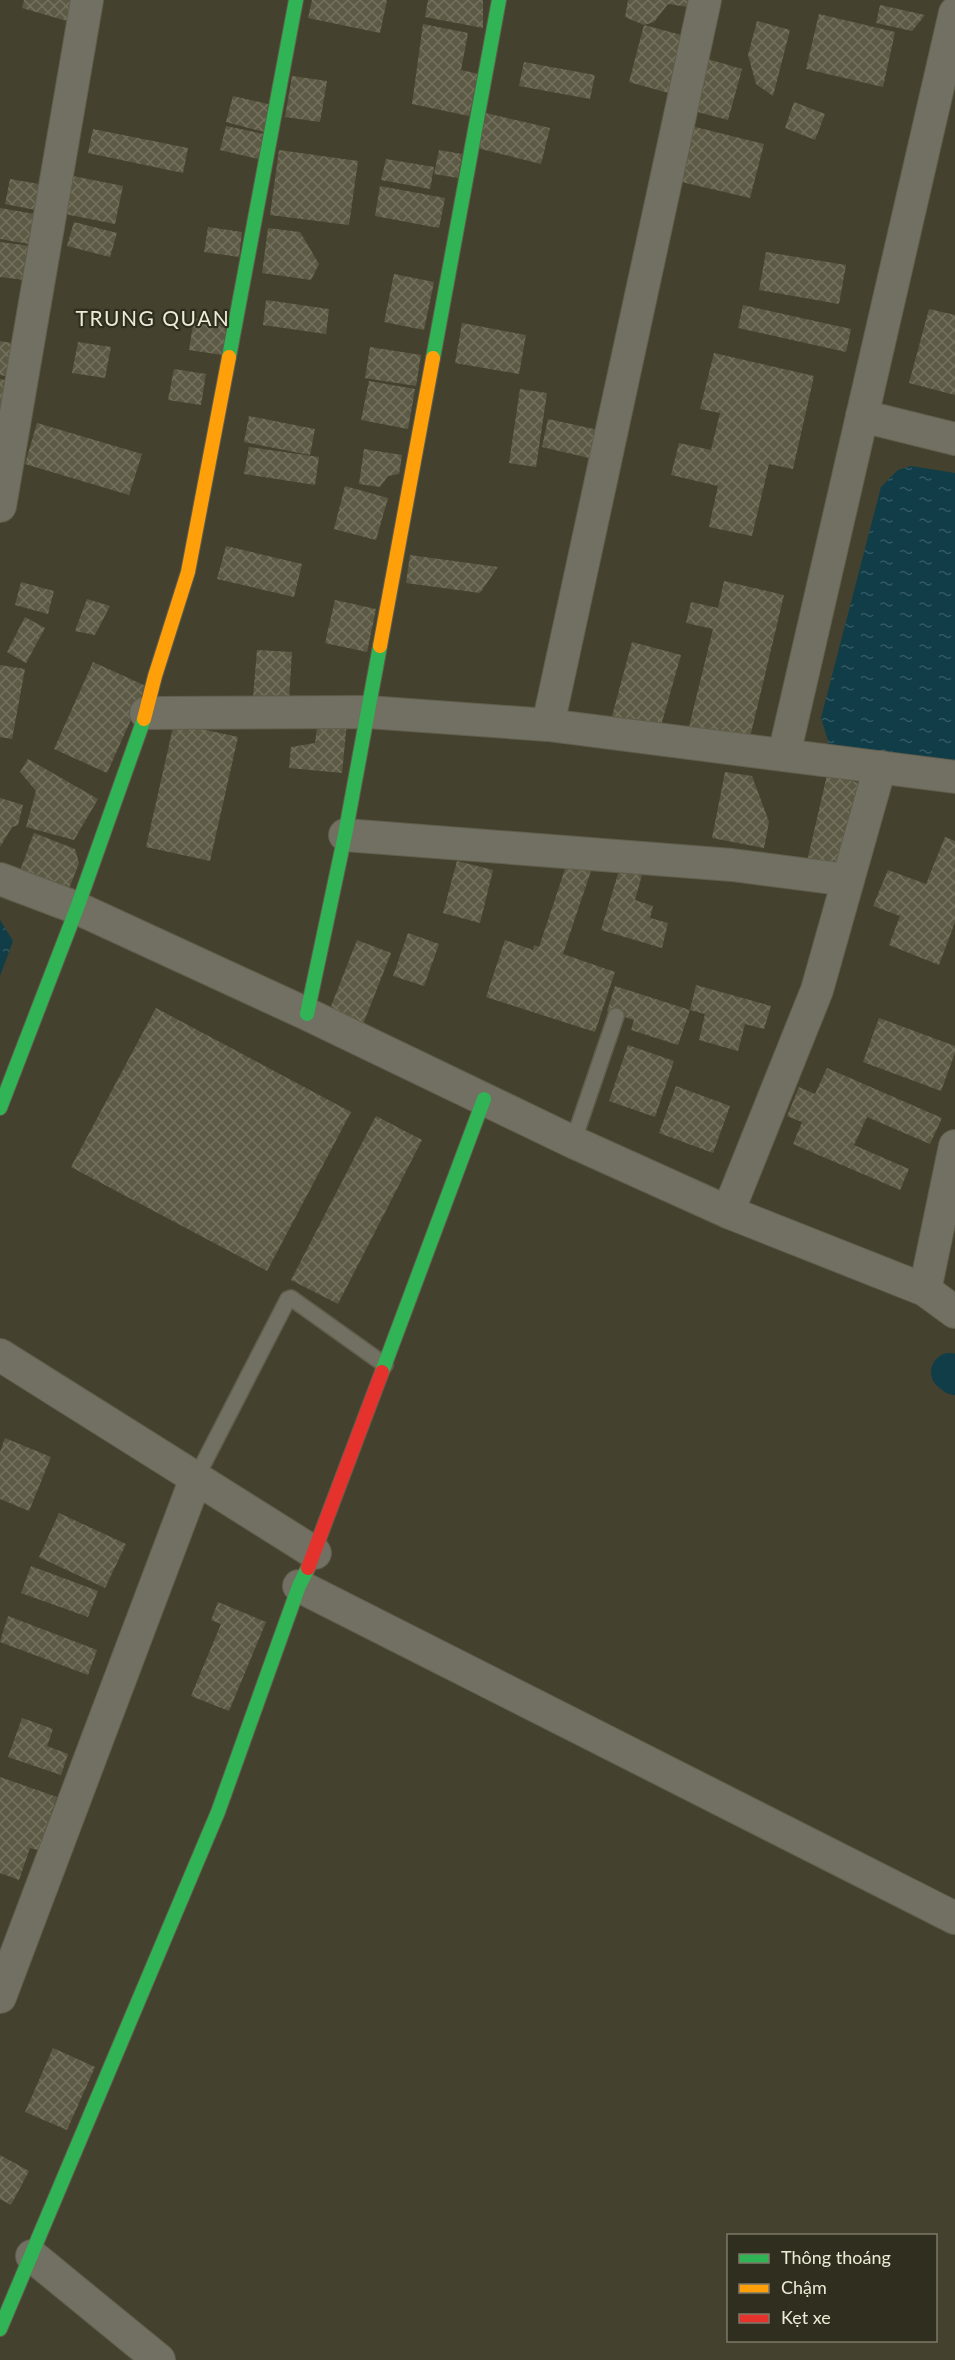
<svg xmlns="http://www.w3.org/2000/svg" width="955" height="2360" viewBox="0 0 955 2360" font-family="Lato,sans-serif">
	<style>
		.water { fill: url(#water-ripples) }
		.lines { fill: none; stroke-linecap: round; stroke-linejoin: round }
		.canal { stroke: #103d48; stroke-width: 38 }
		.building { fill: url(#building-cross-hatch) }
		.lane-casing { stroke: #605d4c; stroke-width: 18 }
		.street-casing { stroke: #605d4c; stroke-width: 34 }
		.fast-casing { stroke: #605d4c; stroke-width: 16 }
		.slow-casing { stroke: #605d4c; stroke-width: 16 }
		.jam-casing { stroke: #605d4c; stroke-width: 16 }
		.lane { stroke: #727062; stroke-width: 15 }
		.street { stroke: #727062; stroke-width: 32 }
		.fast { stroke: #30b455; stroke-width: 14 }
		.slow { stroke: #ff9f0a; stroke-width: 14 }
		.jam { stroke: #e5322d; stroke-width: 14 }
		.labels { text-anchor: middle; stroke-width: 4.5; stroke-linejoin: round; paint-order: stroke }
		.quarter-label { font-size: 21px; letter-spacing: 1.5px; fill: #edead6; stroke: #302e1f }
	</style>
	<defs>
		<pattern id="water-ripples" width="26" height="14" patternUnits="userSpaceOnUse" patternTransform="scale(1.5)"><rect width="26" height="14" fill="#103d48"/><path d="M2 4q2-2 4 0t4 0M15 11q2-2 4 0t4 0" fill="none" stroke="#335962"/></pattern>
		<pattern id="building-cross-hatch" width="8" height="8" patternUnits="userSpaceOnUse" patternTransform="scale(1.5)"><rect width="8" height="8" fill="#5c5944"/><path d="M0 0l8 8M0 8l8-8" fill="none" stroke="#74715e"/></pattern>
	</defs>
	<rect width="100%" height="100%" fill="#44412e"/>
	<g class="water">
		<polygon points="911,466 955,473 955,765 829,744 821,718 881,487 898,470"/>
		<polygon points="0,920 13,941 0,976"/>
	</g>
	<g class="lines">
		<polyline class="canal" points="950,1372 955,1376"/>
	</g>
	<g class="building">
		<polygon points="24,0 80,0 74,23 22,8"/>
		<polygon points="312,0 387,0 380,33 308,18"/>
		<polygon points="428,0 483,0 483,28 425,17"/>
		<polygon points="628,0 696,0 694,8 668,4 654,22 644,25 625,17"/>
		<polygon points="880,5 925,15 912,31 876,23"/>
		<polygon points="819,14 895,32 883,87 806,69"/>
		<polygon points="757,21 790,30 773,96 756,84 748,55"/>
		<polygon points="423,24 468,33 461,70 479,74 469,116 412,104"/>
		<polygon points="644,25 689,37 672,94 629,82"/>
		<polygon points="704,58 742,69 728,120 690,110"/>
		<polygon points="524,62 595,75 590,99 519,86"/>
		<polygon points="292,76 327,81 320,122 285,117"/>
		<polygon points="233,96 272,105 264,132 226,122"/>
		<polygon points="794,102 825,114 815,140 785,128"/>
		<polygon points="486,113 550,128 541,164 477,148"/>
		<polygon points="687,125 764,144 750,198 673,180"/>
		<polygon points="226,126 264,134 258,159 220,150"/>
		<polygon points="93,129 188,148 183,173 88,153"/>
		<polygon points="279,150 358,161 349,225 270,215"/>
		<polygon points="439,150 462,154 458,178 434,174"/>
		<polygon points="386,159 434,167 430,189 381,180"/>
		<polygon points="68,175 123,186 115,224 60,213"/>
		<polygon points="10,179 51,186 46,212 5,204"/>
		<polygon points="380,186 445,198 439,228 375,216"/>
		<polygon points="0,208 47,216 41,246 0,239"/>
		<polygon points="74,222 117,233 110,257 67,246"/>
		<polygon points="208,227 242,232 239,257 204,252"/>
		<polygon points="268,228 300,232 319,264 311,280 262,273"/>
		<polygon points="0,242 38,247 33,281 0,277"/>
		<polygon points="766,252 846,265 839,304 759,290"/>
		<polygon points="394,274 434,282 424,330 384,322"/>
		<polygon points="266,300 329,309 326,334 263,325"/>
		<polygon points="743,305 851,329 846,352 738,328"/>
		<polygon points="929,309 955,315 955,395 909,383"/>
		<polygon points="194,318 227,324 222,355 189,350"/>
		<polygon points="462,323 526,335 519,374 455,363"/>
		<polygon points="0,341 17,344 11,377 0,375"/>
		<polygon points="78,342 111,347 105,378 72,373"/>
		<polygon points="370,347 421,355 416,386 365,378"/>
		<polygon points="714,353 814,376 793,469 769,464 752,536 709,527 718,486 671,475 679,443 711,450 720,413 700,409"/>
		<polygon points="174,369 206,374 201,405 168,400"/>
		<polygon points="0,379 11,381 0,425"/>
		<polygon points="369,381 415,389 408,429 361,420"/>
		<polygon points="520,389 547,393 536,467 509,463"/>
		<polygon points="249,416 315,429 310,455 244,442"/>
		<polygon points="548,419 603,431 589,458 542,447"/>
		<polygon points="37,423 142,454 129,495 25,464"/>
		<polygon points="249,447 319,457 315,485 244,474"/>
		<polygon points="364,449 402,455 399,474 388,476 380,487 359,484"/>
		<polygon points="345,486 388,498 376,540 334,529"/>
		<polygon points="226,546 302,564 294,597 217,579"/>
		<polygon points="410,555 498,567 480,593 406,583"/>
		<polygon points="724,581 784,595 747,750 687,735 713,629 686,623 691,602 718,608"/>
		<polygon points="21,582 54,591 48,614 15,605"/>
		<polygon points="87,599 110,606 95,635 75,631"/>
		<polygon points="335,600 376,609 367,652 325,643"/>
		<polygon points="25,617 45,628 26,663 7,652"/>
		<polygon points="632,642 681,655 660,729 612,716"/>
		<polygon points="257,650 292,652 289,699 253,697"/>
		<polygon points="93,662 146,686 107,773 54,749"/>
		<polygon points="0,665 25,669 12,739 0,737"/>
		<polygon points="347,722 342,773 289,768 291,747 315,743 317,728"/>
		<polygon points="174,723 238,737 210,861 146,847"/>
		<polygon points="28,759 98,799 74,840 26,827 36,791 20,772"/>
		<polygon points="725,772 752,776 769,822 764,848 712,838"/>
		<polygon points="827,775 860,783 839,874 806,866"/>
		<polygon points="0,798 23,805 18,825 12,827 0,847"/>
		<polygon points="34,833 75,849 79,863 67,894 18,876"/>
		<polygon points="945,837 955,841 955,922 939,965 889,945 900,916 873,906 888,870 926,884"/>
		<polygon points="568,860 592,868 563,954 615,972 595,1032 486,997 505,940 533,950 534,945 539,947"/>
		<polygon points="457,861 493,870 480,923 443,913"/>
		<polygon points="621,864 643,871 635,900 653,906 650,918 668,923 662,948 601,930"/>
		<polygon points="408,933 439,944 424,986 393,976"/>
		<polygon points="357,940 391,953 360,1032 326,1019"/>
		<polygon points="696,985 771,1006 764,1029 745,1024 738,1051 699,1040 705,1014 690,1010"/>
		<polygon points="615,986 690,1010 678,1045 631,1030 634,1020 607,1011"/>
		<polygon points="156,1008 351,1112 267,1271 71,1167"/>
		<polygon points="879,1018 955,1046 955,1053 941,1091 863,1062"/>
		<polygon points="628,1045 674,1061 655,1117 609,1101"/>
		<polygon points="827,1068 942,1118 930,1144 867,1117 854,1145 909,1169 900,1190 793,1144 802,1122 787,1116 799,1087 815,1094"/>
		<polygon points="676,1086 730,1106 713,1153 659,1133"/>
		<polygon points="376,1116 422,1140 338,1304 291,1280"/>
		<polygon points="5,1438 51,1457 29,1511 0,1499 0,1452"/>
		<polygon points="59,1513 126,1544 105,1588 39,1557"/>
		<polygon points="31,1566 98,1591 88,1617 21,1593"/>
		<polygon points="218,1602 266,1622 229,1711 191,1696 221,1624 211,1620"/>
		<polygon points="8,1616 97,1650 88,1675 0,1642"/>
		<polygon points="22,1718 53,1729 47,1746 68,1754 61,1775 8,1757"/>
		<polygon points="0,1777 57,1797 38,1850 30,1848 19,1880 0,1873"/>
		<polygon points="53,2048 95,2067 67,2130 25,2112"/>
		<polygon points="0,2155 29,2171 11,2205 0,2199"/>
	</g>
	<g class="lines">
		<g class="lane-casing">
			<g id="lane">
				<polyline points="573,1142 616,1016"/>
				<polyline points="196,1478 288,1299 291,1298 385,1365"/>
			</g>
		</g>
		<g class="street-casing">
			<g id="street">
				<polyline points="862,416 955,439"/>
				<polyline points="0,506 87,0"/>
				<polyline points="146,713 368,712 548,725 955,777"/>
				<polyline points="548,725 705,0"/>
				<polyline points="784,755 955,13"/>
				<polyline points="345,835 732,865 848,880"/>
				<polyline points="0,879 77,908 307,1014 573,1142 728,1212 925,1290 955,1312"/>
				<polyline points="728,1212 817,990 880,767"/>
				<polyline points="925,1290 955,1146"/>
				<polyline points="0,1355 315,1553"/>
				<polyline points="299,1586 955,1918"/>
				<polyline points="0,1997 196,1478"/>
				<polyline points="32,2256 159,2360"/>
			</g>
		</g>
		<g class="fast-casing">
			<g id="fast">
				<polyline points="229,357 296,0"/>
				<polyline points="433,358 499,0"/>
				<polyline points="307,1014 345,835 380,646"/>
				<polyline points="0,1108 77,908 144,719"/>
				<polyline points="382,1372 484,1099"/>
				<polyline points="0,2329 218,1812 299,1586 308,1568"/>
			</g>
		</g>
		<g class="slow-casing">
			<g id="slow">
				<polyline points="380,646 433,358"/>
				<polyline points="144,719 155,676 188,572 229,357"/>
			</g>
		</g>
		<g class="jam-casing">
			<polyline id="jam" points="308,1568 382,1372"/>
		</g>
		<use href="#lane" class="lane"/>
		<use href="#street" class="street"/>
		<use href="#fast" class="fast"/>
		<use href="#slow" class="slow"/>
		<use href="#jam" class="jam"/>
	</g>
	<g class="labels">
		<g class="quarter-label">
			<text x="153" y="326">TRUNG QUAN</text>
		</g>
	</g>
	<rect x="727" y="2234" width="210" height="108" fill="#302e1f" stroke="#7c7968" stroke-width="1.5"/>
	<rect x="739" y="2254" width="30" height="9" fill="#30b455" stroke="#7c7968" stroke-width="1.5"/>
	<text x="781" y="2264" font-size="18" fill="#edead6">Thông thoáng</text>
	<rect x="739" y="2284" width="30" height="9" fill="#ff9f0a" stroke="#7c7968" stroke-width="1.5"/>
	<text x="781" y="2294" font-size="18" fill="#edead6">Chậm</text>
	<rect x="739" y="2314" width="30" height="9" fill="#e5322d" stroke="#7c7968" stroke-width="1.5"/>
	<text x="781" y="2324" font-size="18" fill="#edead6">Kẹt xe</text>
</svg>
